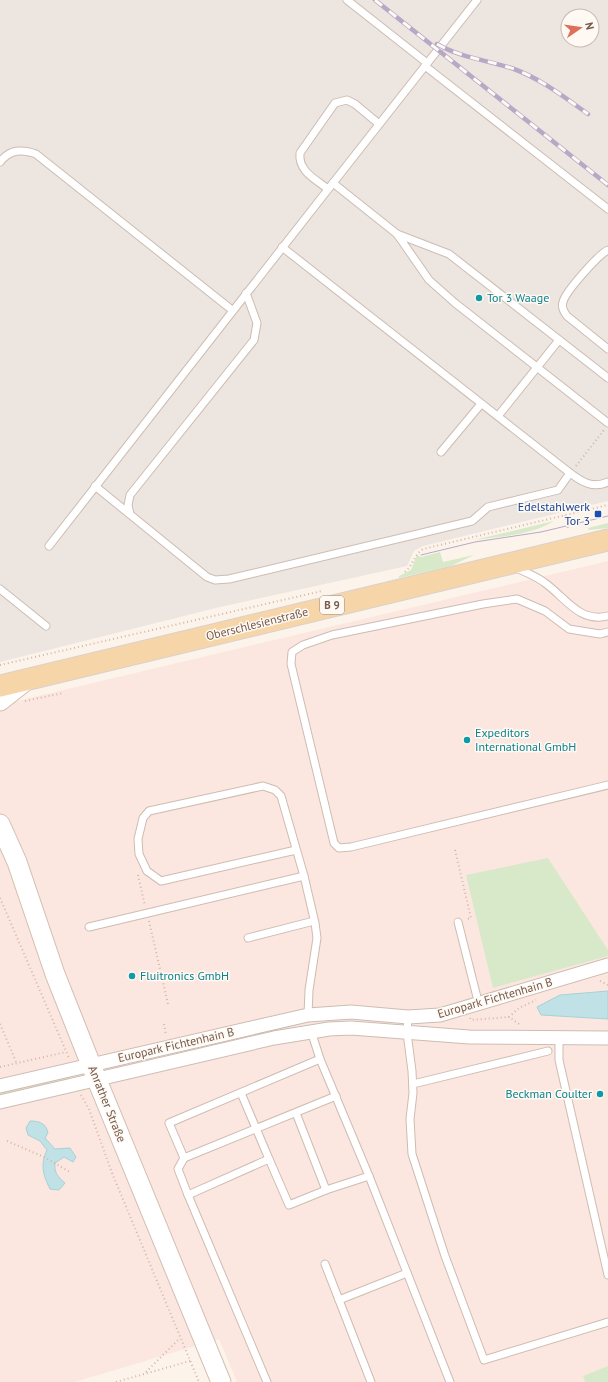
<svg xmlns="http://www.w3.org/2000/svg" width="608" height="1382" viewBox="0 0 608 1382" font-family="'PT Sans',sans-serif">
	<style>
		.commercial { fill: #fbe7e0 }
		.industrial { fill: #ece5e0; fill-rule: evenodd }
		.green { fill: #d8e9c9 }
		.water { fill: #c0e1e5; stroke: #a7d1d6 }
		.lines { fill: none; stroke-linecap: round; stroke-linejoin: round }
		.service-casing { stroke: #cebcb1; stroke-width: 9 }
		.minor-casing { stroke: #cebcb1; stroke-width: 15 }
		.secondary-casing { stroke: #d3beb1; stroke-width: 21 }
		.primary-casing { stroke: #d9d1ce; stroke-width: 23 }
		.path { stroke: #d5b6a6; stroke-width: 2; stroke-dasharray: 1 3; stroke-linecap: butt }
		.service { stroke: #fff; stroke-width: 7 }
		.minor { stroke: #fff; stroke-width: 13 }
		.secondary { stroke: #fff; stroke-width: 19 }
		.primary { stroke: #f6d5a8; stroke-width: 21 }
		.tram { stroke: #b7a9c6; stroke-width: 1 }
		.rail-casing { stroke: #b7a9c6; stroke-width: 4.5 }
		.rail { stroke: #fef9f2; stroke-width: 3; stroke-dasharray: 9; stroke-linecap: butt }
		.culture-dot { fill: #0f9aa8; stroke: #fef9f2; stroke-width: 1.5 }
		.transit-dot { fill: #1a4fb4; stroke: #fef9f2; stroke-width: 1.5 }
		.labels { text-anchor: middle; stroke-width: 3; stroke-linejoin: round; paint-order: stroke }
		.shield { fill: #fef9f2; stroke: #9f8a80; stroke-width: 1 }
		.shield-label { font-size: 11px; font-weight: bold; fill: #765b4f }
		.culture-label { font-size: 12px; fill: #0d838f; stroke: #fef9f2; text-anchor: start }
		.transit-label { font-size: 12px; fill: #164399; stroke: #fef9f2; text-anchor: end }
		.street-label { font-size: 12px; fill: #765b4f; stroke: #fef9f2 }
	</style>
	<rect width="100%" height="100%" fill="#fcf4eb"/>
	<polygon class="commercial" points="608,561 608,1366 583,1376 585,1382 237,1382 219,1339 75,1382 0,1382 0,705"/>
	<path class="industrial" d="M0,0H608V501L423,546L414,551L407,566L220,607L0,662ZM568,16H592V40H568Z"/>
	<g class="green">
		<path d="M554,521C529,536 501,536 474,540Z"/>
		<polygon points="608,523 608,528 589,530 588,528"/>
		<polygon points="440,552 443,562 474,555 451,566 399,578 399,576 411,570 417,555 421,557"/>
		<polygon points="548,858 608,950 608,956 493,988 466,875"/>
		<polygon points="68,1075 70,1080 0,1096 0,1091"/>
		<polygon points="608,1366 608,1382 585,1382 583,1376"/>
	</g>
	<g class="water">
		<polygon points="608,991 608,1019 541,1015 537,1007 560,995"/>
		<path d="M30,1121C39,1121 46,1123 48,1133L45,1138L55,1149L70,1148L76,1157L73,1162L64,1157L55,1163C54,1173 58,1177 65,1183L59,1190L50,1189C43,1175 40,1165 47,1150L40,1141L28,1135L26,1128Z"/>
	</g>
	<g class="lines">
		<g class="service-casing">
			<g id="service">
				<polyline points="347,0 427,63"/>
				<polyline points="425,66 608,209"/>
				<path d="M0,162C10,149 22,149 36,154L232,310"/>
				<path d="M328,189C315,179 298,171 300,153L335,103L347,100L355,104L379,124"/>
				<polyline points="397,234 333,183 477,0"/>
				<path d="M282,247L570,473C582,482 593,489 608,482"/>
				<path d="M608,250C599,254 565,292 563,302C561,307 564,312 567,316L608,349"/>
				<polyline points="608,378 449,254 397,234 429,280 455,303 608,423"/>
				<polyline points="498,416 559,340"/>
				<polyline points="441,452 481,404"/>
				<polyline points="95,486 207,577 215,580 229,579 472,521 488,507 558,490 570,473"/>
				<polyline points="130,514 128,505 130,495 254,340 257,323 246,293"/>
				<polyline points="49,546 333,183"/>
				<path d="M514,567C525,572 536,576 545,583C566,598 579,623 608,616"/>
				<polyline points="0,589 46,626"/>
				<polyline points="608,632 600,634 569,629 545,611 517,599 483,604 332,635 303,645 292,652 291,664 334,843 339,848 351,847 608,785"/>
				<polyline points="296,850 161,881 147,871 139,854 138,839 143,818 149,811 263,786 275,790 281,796 304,876 315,923 317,938 309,990 308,1015"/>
				<polyline points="458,922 479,1005"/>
				<polyline points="89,927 304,876"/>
				<polyline points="248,938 314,921"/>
				<polyline points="408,1017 407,1033 412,1071 413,1093 410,1119 412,1154 445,1256 484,1360 608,1322"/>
				<polyline points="311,1031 320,1059 369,1176 450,1382"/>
				<polyline points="559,1038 559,1060 608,1275"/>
				<polyline points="320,1059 169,1123 184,1158 178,1169 188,1195 269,1159 289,1205 326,1190 369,1176"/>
				<polyline points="413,1084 548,1051"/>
				<polyline points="241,1093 269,1159"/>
				<polyline points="296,1113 326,1190"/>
				<polyline points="184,1158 336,1096"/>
				<polyline points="188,1195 267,1382"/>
				<polyline points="325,1264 339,1300"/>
				<polyline points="371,1382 339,1300 407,1273"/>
			</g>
		</g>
		<g class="minor-casing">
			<g id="minor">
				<polyline points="0,1086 308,1015 351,1012 408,1017 440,1015 608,965"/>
				<polyline points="0,1102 274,1038 329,1029 351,1028 469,1037 608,1038"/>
			</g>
		</g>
		<g class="secondary-casing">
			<g id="secondary">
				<polyline points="0,701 28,679"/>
				<polyline points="0,824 17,862 55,974 97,1080 221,1382"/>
			</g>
		</g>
		<g class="primary-casing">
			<polyline id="primary" points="0,686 608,540"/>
		</g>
		<g class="path">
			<polyline points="576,466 604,430"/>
			<polyline points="565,515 568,528"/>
			<path d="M405,572C413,565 414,555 423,549L608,505"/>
			<polyline points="0,665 322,591"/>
			<polyline points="25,701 63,693"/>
			<polyline points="455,850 471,918 467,919"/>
			<polyline points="138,875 145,906"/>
			<polyline points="0,898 69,1058"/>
			<polyline points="149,921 168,1004"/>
			<polyline points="600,981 608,985"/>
			<polyline points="470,1018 471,1020 509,1017"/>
			<polyline points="0,1024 17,1064"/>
			<polyline points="164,1024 166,1035"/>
			<polyline points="519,1024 509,1017 519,1008 536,1000"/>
			<polyline points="0,1067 66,1052"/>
			<polyline points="81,1095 89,1109 112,1173 199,1382"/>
			<polyline points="7,1141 44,1157 70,1172"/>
			<polyline points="146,1372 180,1338"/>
			<polyline points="116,1382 190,1361"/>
		</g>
		<use href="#service" class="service"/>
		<use href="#minor" class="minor"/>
		<use href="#secondary" class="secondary"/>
		<use href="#primary" class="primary"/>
		<polyline class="tram" points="421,555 475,542 541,532 608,516"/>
		<g class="rail-casing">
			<g id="rail">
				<polyline points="375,0 608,185"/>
				<path d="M437,44C461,58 488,60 514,69C541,79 564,97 588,114"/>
			</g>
		</g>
		<use href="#rail" class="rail"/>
	</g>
	<g class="culture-dot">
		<circle cx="479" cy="298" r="4"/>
		<circle cx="467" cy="740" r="4"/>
		<circle cx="132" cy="976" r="4"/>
		<circle cx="600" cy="1094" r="4"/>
	</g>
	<rect class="transit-dot" x="594" y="510" width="8" height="8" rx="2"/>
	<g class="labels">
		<rect class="shield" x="320" y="596" width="24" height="18" rx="3"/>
		<g class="shield-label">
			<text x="332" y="609">B 9</text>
		</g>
		<g class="culture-label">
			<text x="487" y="302">Tor 3 Waage</text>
			<text x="475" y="737">Expeditors<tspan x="475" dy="14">International GmbH</tspan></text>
			<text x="140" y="980">Fluitronics GmbH</text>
			<text x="592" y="1098" text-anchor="end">Beckman Coulter</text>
		</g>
		<g class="transit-label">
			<text x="590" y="511">Edelstahlwerk<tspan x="590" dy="14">Tor 3</tspan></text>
		</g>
		<g class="street-label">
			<text transform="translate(257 624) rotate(-14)" y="4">Oberschlesienstraße</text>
			<text transform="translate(495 998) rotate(-16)" y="4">Europark Fichtenhain B</text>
			<text transform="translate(176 1045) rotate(-13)" y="4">Europark Fichtenhain B</text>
			<text transform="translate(107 1104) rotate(68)" y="4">Anrather Straße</text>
		</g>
	</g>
	<g transform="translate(580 28) rotate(77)"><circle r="19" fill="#fef9f2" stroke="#c8bab1"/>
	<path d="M0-3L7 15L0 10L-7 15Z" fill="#de6f58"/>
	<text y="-6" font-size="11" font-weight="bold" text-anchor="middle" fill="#765b4f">N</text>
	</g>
</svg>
